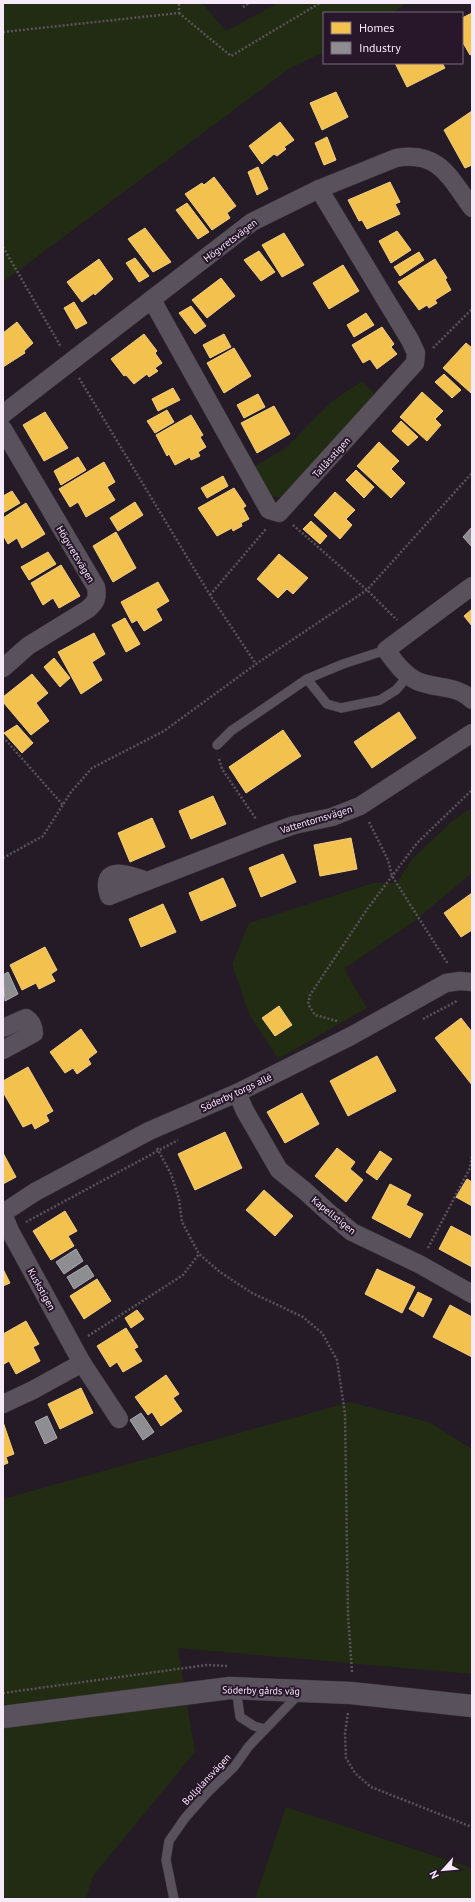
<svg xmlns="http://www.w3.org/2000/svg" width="475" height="1902" viewBox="0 0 475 1902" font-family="'PT Sans',sans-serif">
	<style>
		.green { fill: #212c12 }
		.homes { fill: #f2c14e; stroke: #f3cd81 }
		.industry { fill: #8d8d92; stroke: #aca9b1 }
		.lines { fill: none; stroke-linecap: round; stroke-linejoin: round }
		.lane-casing { stroke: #3f3840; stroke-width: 10 }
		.street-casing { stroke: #3f3840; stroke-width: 19 }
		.secondary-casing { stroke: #3f3840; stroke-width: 23 }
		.path { stroke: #5a535c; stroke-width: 2.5; stroke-dasharray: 2 2; stroke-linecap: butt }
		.lane { stroke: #59515b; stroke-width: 9 }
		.street { stroke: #59515b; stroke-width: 18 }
		.secondary { stroke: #59515b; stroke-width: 22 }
		.labels { text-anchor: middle; stroke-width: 4; stroke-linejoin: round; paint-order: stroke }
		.street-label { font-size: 10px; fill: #f6e9f8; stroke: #28162b }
	</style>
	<rect width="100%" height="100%" fill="#241b26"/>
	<g class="green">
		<polygon points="3,3 202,3 226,31 278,3 407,3 392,13 324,13 324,52 289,69 3,282"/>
		<polygon points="362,381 377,396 286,498 271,496 255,466 287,447 331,402"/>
		<polygon points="472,807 472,873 412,923 344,969 367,1008 278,1059 249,1014 232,964 249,923 373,883 397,883 412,859 450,823"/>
		<polygon points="350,1402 429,1422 472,1449 472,1674 178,1648 195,1752 93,1876 86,1899 3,1899 3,1499"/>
		<polygon points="286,1807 472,1868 472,1899 255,1899"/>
	</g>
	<g class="homes">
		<polygon points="472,13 472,54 470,55 462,41 462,18"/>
		<polygon points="395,63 442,63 445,68 407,87"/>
		<polygon points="336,92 348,117 322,130 310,103"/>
		<polygon points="472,111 472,165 465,168 444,130"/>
		<polygon points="280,122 294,140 284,147 286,149 277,156 274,154 262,164 249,146"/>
		<polygon points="327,137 336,160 324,165 315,143"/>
		<polygon points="258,167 268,189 257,195 248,172"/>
		<polygon points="214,177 236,206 227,213 230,218 212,230 185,194 202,183 204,185"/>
		<polygon points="390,182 400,202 395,204 400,214 367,229 362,220 359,221 348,200"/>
		<polygon points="187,203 209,232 198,239 176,210"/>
		<polygon points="145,228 171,262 153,272 128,239"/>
		<polygon points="397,231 411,250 391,263 379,241"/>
		<polygon points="284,233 304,265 282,277 262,245"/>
		<polygon points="259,251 275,272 261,281 244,260"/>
		<polygon points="419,252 424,260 400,276 394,267"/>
		<polygon points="135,258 149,276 139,282 126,263"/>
		<polygon points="99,259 113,279 95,295 94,293 82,302 67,282"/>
		<polygon points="435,259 447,278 445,279 451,290 435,300 437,303 429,308 427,305 419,310 398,282"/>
		<polygon points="343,265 359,291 329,309 313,283"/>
		<polygon points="221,278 235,296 207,318 192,300"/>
		<polygon points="74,302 87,323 76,329 64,308"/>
		<polygon points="191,306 206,326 195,334 179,313"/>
		<polygon points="366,313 374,325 354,337 347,325"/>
		<polygon points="17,322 33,343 24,351 25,353 3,367 3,333"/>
		<polygon points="382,327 394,344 391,347 397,354 377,369 370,359 363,363 352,345"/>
		<polygon points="144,334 157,351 155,353 162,363 155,368 158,371 149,377 147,374 134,384 126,375 124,376 111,359"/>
		<polygon points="224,334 231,347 210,358 203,345"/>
		<polygon points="466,343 472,348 471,393 443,368"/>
		<polygon points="234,348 251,376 224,393 207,363"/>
		<polygon points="444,374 461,390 452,398 435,382"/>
		<polygon points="173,388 180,400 158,411 152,399"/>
		<polygon points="422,392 443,411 435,419 441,425 427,441 400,417"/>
		<polygon points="258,394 265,407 244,418 237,405"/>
		<polygon points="274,406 290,434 257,453 241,423"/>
		<polygon points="167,410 174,422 155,433 147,421"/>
		<polygon points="45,412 68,448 44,461 23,425"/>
		<polygon points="191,415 203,435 200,437 206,447 198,452 200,456 191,460 190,457 175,465 169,454 167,456 156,435"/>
		<polygon points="401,421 418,437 408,446 392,431"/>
		<polygon points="379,442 399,461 391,469 405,483 391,498 357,466"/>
		<polygon points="78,457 86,470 61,485 54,471"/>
		<polygon points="104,462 115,482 107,487 115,500 86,517 78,502 70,507 59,489"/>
		<polygon points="356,470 374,487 364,498 346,480"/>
		<polygon points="223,476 228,486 207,498 201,488"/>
		<polygon points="234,488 246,506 243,508 249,519 241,523 242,526 233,531 232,528 217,536 198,508"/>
		<polygon points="12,491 20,503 3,513 3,496"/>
		<polygon points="335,492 355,510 346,519 352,525 340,539 314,515"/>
		<polygon points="135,502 143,515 118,531 110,518"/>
		<polygon points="26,503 45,534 22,548 17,538 8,544 3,535 3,518"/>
		<polygon points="311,521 327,536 320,544 303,529"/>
		<polygon points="116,532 136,568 113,582 93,546"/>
		<polygon points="48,552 56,564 29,580 21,567"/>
		<polygon points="279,554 308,578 293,594 287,589 278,598 257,579"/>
		<polygon points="61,565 80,596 59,608 53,598 43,605 31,583"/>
		<polygon points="158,582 169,601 156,609 162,620 144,631 137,620 132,623 121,602"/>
		<polygon points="472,609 472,626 464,616"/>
		<polygon points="125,618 140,644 126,652 112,625"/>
		<polygon points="94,633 105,654 92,662 102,680 81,694 58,652"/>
		<polygon points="54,658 70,678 60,687 44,667"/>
		<polygon points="32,674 48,693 36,703 49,721 31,735 3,702 3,697"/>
		<polygon points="399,712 416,738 372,768 354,742"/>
		<polygon points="17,725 33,743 22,753 4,733"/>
		<polygon points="283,730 301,756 246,793 229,767"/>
		<polygon points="213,796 226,824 191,839 179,811"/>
		<polygon points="152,818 165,847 130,862 118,833"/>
		<polygon points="351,838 357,869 320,876 314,845"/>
		<polygon points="283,854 296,882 261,897 249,868"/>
		<polygon points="223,878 236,906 201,921 189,893"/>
		<polygon points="472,893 472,930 461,937 444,913"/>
		<polygon points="163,904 176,932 141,947 129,919"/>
		<polygon points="45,947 57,970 51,974 55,981 39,989 36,983 22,990 10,965"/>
		<polygon points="279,1006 292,1025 275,1036 262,1018"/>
		<polygon points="461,1018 472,1032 472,1085 435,1038"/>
		<polygon points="81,1029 97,1052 88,1059 91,1064 77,1074 73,1068 65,1073 50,1052"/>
		<polygon points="377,1056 396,1091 348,1116 330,1081"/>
		<polygon points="28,1067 53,1111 46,1115 49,1121 35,1129 32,1123 23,1127 3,1092 3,1081"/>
		<polygon points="302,1093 319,1124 285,1143 267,1112"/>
		<polygon points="225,1132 242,1168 195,1190 178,1154"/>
		<polygon points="337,1148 355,1162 350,1169 363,1180 346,1202 315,1176"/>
		<polygon points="380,1151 392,1159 377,1180 366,1172"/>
		<polygon points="3,1153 16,1177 3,1184"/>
		<polygon points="467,1179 472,1182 472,1206 456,1197"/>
		<polygon points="390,1184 411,1195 406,1205 423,1214 410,1238 372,1218"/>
		<polygon points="264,1190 293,1216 275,1236 246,1210"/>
		<polygon points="65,1211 77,1231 68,1236 74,1246 51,1260 33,1231"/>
		<polygon points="451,1226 472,1237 472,1267 439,1249"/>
		<polygon points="3,1269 10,1283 3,1286"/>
		<polygon points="377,1269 415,1287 402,1313 365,1294"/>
		<polygon points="97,1279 111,1301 84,1319 70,1296"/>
		<polygon points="418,1292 432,1299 423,1317 409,1309"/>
		<polygon points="450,1305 472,1317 472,1357 433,1337"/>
		<polygon points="137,1310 144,1319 131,1328 125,1318"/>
		<polygon points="26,1321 39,1344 33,1347 40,1361 16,1374 9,1361 4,1364 3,1363 3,1334"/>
		<polygon points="126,1328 138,1347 134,1349 142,1361 123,1372 117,1362 110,1367 97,1346"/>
		<polygon points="166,1375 179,1394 173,1398 182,1411 161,1426 152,1412 148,1415 135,1397"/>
		<polygon points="81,1388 93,1413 60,1429 48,1404"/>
		<polygon points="3,1422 14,1454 6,1457 8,1463 3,1465"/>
	</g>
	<g class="industry">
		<polygon points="471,528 472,529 472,547 463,537"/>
		<polygon points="8,972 18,994 5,1001 3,975"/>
		<polygon points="76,1249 83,1261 64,1274 56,1262"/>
		<polygon points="87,1265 94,1276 74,1289 67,1277"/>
		<polygon points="141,1413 154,1432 143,1440 130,1420"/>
		<polygon points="47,1416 57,1438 45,1444 35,1422"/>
	</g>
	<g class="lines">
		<g class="lane-casing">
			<g id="lane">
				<polyline points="307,679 327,704 341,708 380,700 396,690 408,676"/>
				<polyline points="217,745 231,731 307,679 343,664 386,650"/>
				<polyline points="236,1688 240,1717 254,1726 265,1729"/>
				<polyline points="174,1899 166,1860 169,1841 185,1818 208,1792 234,1767 249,1746 300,1693"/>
			</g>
		</g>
		<g class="street-casing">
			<g id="street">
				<polyline points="152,300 269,510 279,513 415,363 416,353 410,340 319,189"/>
				<path d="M3,414L252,222L319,189L396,158C439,150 450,178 472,208"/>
				<path d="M3,429L96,587C98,598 96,602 88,609L28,646L3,668"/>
				<path d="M472,586L386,650C395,662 403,674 417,681C435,689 458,685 472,700"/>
				<path d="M147,881C138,878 107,865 107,884C106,887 108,892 109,896L266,835L294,825L332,817L360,806L472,733"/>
				<path d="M3,1028L26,1018C31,1021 34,1027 34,1033L3,1050"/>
				<polyline points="237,1093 245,1111 279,1170 305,1191 328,1212 352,1232 419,1264 472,1294"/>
				<polyline points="3,1213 35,1192 149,1131 237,1093 351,1036 446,983 460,981 472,982"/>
				<polyline points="3,1214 10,1231 82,1363 33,1390 3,1404"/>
				<polyline points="82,1363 119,1419"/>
			</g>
		</g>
		<g class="secondary-casing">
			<polyline id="secondary" points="3,1717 230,1688 351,1693 472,1706"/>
		</g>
		<g class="path">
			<polyline points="243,7 249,3"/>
			<polyline points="179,13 231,56 320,3"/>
			<polyline points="3,32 179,13 179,3"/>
			<polyline points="3,247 61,347"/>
			<polyline points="433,348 472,309"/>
			<polyline points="79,378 210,595 256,664"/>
			<polyline points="293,525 367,590 397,620"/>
			<polyline points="210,595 266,529"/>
			<polyline points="3,737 63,805"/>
			<polyline points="219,759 222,769 256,819"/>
			<polyline points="369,822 388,860 392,876 448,964"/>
			<polyline points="3,858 43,836 71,792 92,768 164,731 256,664 367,590 472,473"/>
			<polyline points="423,1019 457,1001"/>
			<polyline points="337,1021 315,1015 308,1004 310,995 368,908 417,843 472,790"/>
			<polyline points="157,1148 171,1174 179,1199 182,1222 199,1254 220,1272 252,1293 303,1317 322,1333 337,1360 345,1414 348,1615 352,1672"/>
			<polyline points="26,1222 178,1140"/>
			<polyline points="428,1248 470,1168 472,1155"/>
			<polyline points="88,1336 183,1275 199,1254"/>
			<polyline points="3,1693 207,1665 227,1666"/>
			<polyline points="348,1713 345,1733 346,1758 355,1773 371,1787 472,1827"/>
		</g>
		<use href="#lane" class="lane"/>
		<use href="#street" class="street"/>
		<use href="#secondary" class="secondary"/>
	</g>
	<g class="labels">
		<g class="street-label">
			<text transform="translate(230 240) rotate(-37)" y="4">Högvretsvägen</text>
			<text transform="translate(331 457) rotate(-48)" y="4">Tallåsstigen</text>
			<text transform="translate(76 554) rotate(59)" y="4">Högvretsvägen</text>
			<text transform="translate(316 819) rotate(-17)" y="4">Vattentornsvägen</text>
			<text transform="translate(236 1092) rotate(-25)" y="4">Söderby torgs allé</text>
			<text transform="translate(334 1215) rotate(39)" y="4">Kapellstigen</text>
			<text transform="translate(42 1289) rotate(61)" y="4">Kuskstigen</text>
			<text transform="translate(261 1690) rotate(1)" y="4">Söderby gårds väg</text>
			<text transform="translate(206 1779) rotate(-47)" y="4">Bollplansvägen</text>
		</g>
	</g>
	<rect width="475" height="1902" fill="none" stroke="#f6e9f8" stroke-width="8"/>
	<rect x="323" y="12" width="140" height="52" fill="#28162b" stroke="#7a6a7d"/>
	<rect x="331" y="22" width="20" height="12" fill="#f2c14e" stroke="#7a6a7d"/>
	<text x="359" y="32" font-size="12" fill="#f6e9f8">Homes</text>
	<rect x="331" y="42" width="20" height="12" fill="#8d8d92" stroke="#7a6a7d"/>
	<text x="359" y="52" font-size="12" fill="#f6e9f8">Industry</text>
	<g transform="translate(443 1870) rotate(243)" stroke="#28162b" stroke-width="3" paint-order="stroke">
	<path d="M0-3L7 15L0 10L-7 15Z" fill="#f6e9f8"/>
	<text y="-6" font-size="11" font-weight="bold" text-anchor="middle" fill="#f6e9f8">N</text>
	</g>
</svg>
